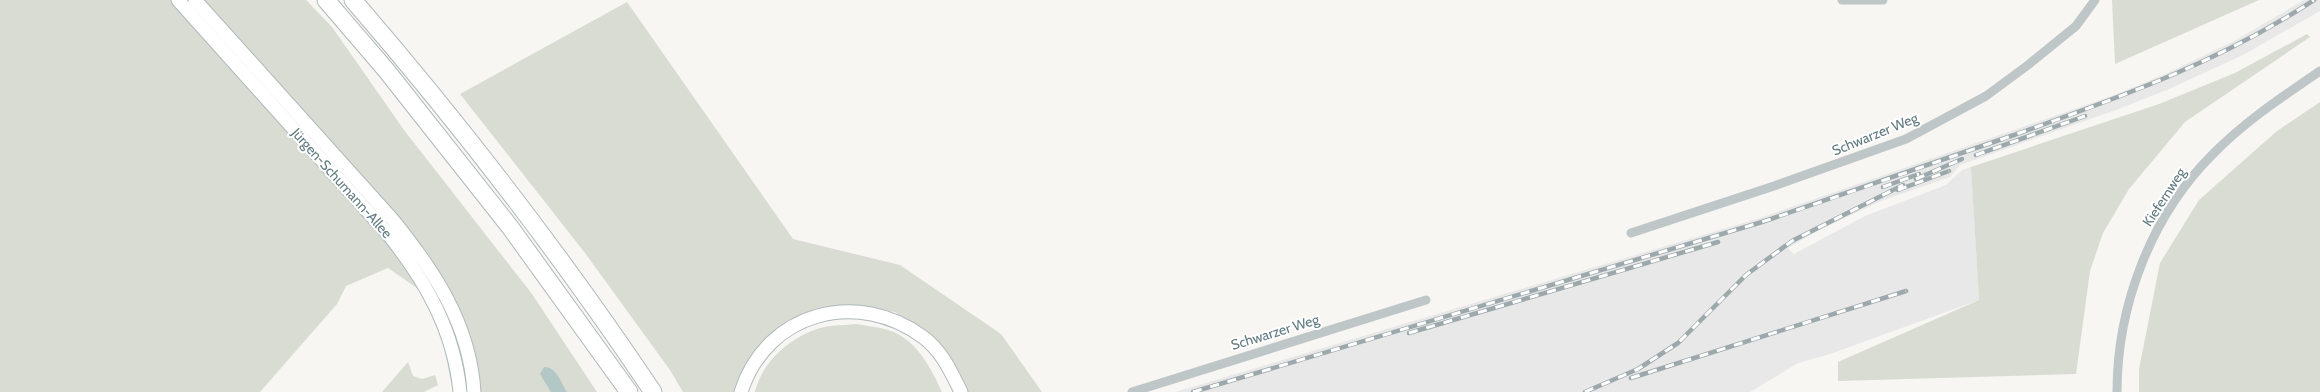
<svg xmlns="http://www.w3.org/2000/svg" width="2320" height="392" viewBox="0 0 2320 392" font-family="Cabin,sans-serif">
	<style>
		.built { fill: #e7e8e7 }
		.green { fill: #d8dcd2 }
		.water { fill: #b2c7c6 }
		.lines { fill: none; stroke-linecap: round; stroke-linejoin: round }
		.secondary-casing { stroke: #afb9bb; stroke-width: 15 }
		.highway-casing { stroke: #b0b8b9; stroke-width: 19 }
		.street { stroke: #bfc6c8; stroke-width: 9 }
		.secondary { stroke: #fff; stroke-width: 13 }
		.highway { stroke: #fff; stroke-width: 17 }
		.rail-casing { stroke: #9ca8ab; stroke-width: 4.5 }
		.rail { stroke: #fff; stroke-width: 3; stroke-dasharray: 9; stroke-linecap: butt }
		.labels { text-anchor: middle; stroke-width: 4; stroke-linejoin: round; paint-order: stroke }
		.street-label { font-size: 14px; fill: #607a80; stroke: #fff }
	</style>
	<rect width="100%" height="100%" fill="#f7f6f3"/>
	<polygon class="built" points="2304,0 2320,0 2320,11 2243,55 2169,89 2116,110 1960,165 1950,177 1881,201 1817,231 1788,248 1794,254 1865,216 1946,185 1962,170 1971,167 1979,300 1830,354 1798,363 1750,392 1175,392 1760,218 1959,149 2112,96 2163,75 2236,40"/>
	<g class="green">
		<polygon points="0,0 306,0 332,27 404,130 532,294 597,392 453,392 441,331 424,293 388,268 346,286 337,304 260,392 0,392"/>
		<polygon points="2112,0 2259,0 2115,64"/>
		<polygon points="627,2 793,239 900,265 1001,334 1042,392 965,392 939,345 914,324 895,312 862,306 826,309 795,318 759,346 748,365 738,392 683,392 670,370 585,253 460,94"/>
		<polygon points="2307,34 2310,37 2185,122 2129,189 2103,233 2090,271 2076,374 1838,381 1838,362 1979,300 1971,167 2159,104 2235,73"/>
		<polygon points="2320,102 2320,392 2139,392 2139,369 2160,263 2199,200 2277,131"/>
		<path d="M857,324C867,326 878,327 888,330C916,338 931,368 942,392H755C762,361 791,337 820,328C831,325 846,325 857,324Z"/>
		<polygon points="408,362 413,376 422,379 435,375 438,385 424,392 382,392"/>
	</g>
	<path class="water" d="M544,367C556,366 561,383 567,392H551L540,374Z"/>
	<g class="lines">
		<g class="secondary-casing">
			<g id="secondary">
				<path d="M178,0L388,234C426,281 454,331 460,392"/>
				<path d="M195,0L392,219C433,269 470,324 474,392"/>
				<path d="M741,392C767,311 858,289 923,337C942,351 951,372 961,392"/>
			</g>
		</g>
		<g class="highway-casing">
			<g id="highway">
				<polyline points="326,0 386,70 510,227 629,392"/>
				<path d="M353,0C461,125 561,255 653,392"/>
			</g>
		</g>
		<g class="street">
			<polyline points="1842,0 1883,0"/>
			<polyline points="1631,233 1774,186 1906,139 1986,96 2028,65 2076,26 2095,0"/>
			<polyline points="1132,392 1426,300"/>
			<path d="M2117,392C2117,306 2151,216 2212,155C2244,122 2282,97 2320,71"/>
		</g>
		<use href="#secondary" class="secondary"/>
		<use href="#highway" class="highway"/>
		<g class="rail-casing">
			<g id="rail">
				<polyline points="1976,155 2085,116"/>
				<polyline points="1916,179 1962,159"/>
				<polyline points="1883,187 1919,174"/>
				<polyline points="1898,190 1949,171"/>
				<polyline points="1409,333 1718,242"/>
				<polyline points="1631,378 1906,291"/>
				<path d="M1193,392L1762,222C1845,194 1928,165 2011,136C2118,98 2218,63 2314,0"/>
				<polyline points="1585,392 1638,369 1678,343 1746,275 1792,241 1903,185"/>
			</g>
		</g>
		<use href="#rail" class="rail"/>
	</g>
	<g class="labels">
		<g class="street-label">
			<text transform="translate(1875 134) rotate(-22)" y="5">Schwarzer Weg</text>
			<text transform="translate(342 183) rotate(48)" y="5">Jürgen-Schumann-Allee</text>
			<text transform="translate(2164 197) rotate(-57)" y="5">Kiefernweg</text>
			<text transform="translate(1275 332) rotate(-17)" y="5">Schwarzer Weg</text>
		</g>
	</g>
</svg>
